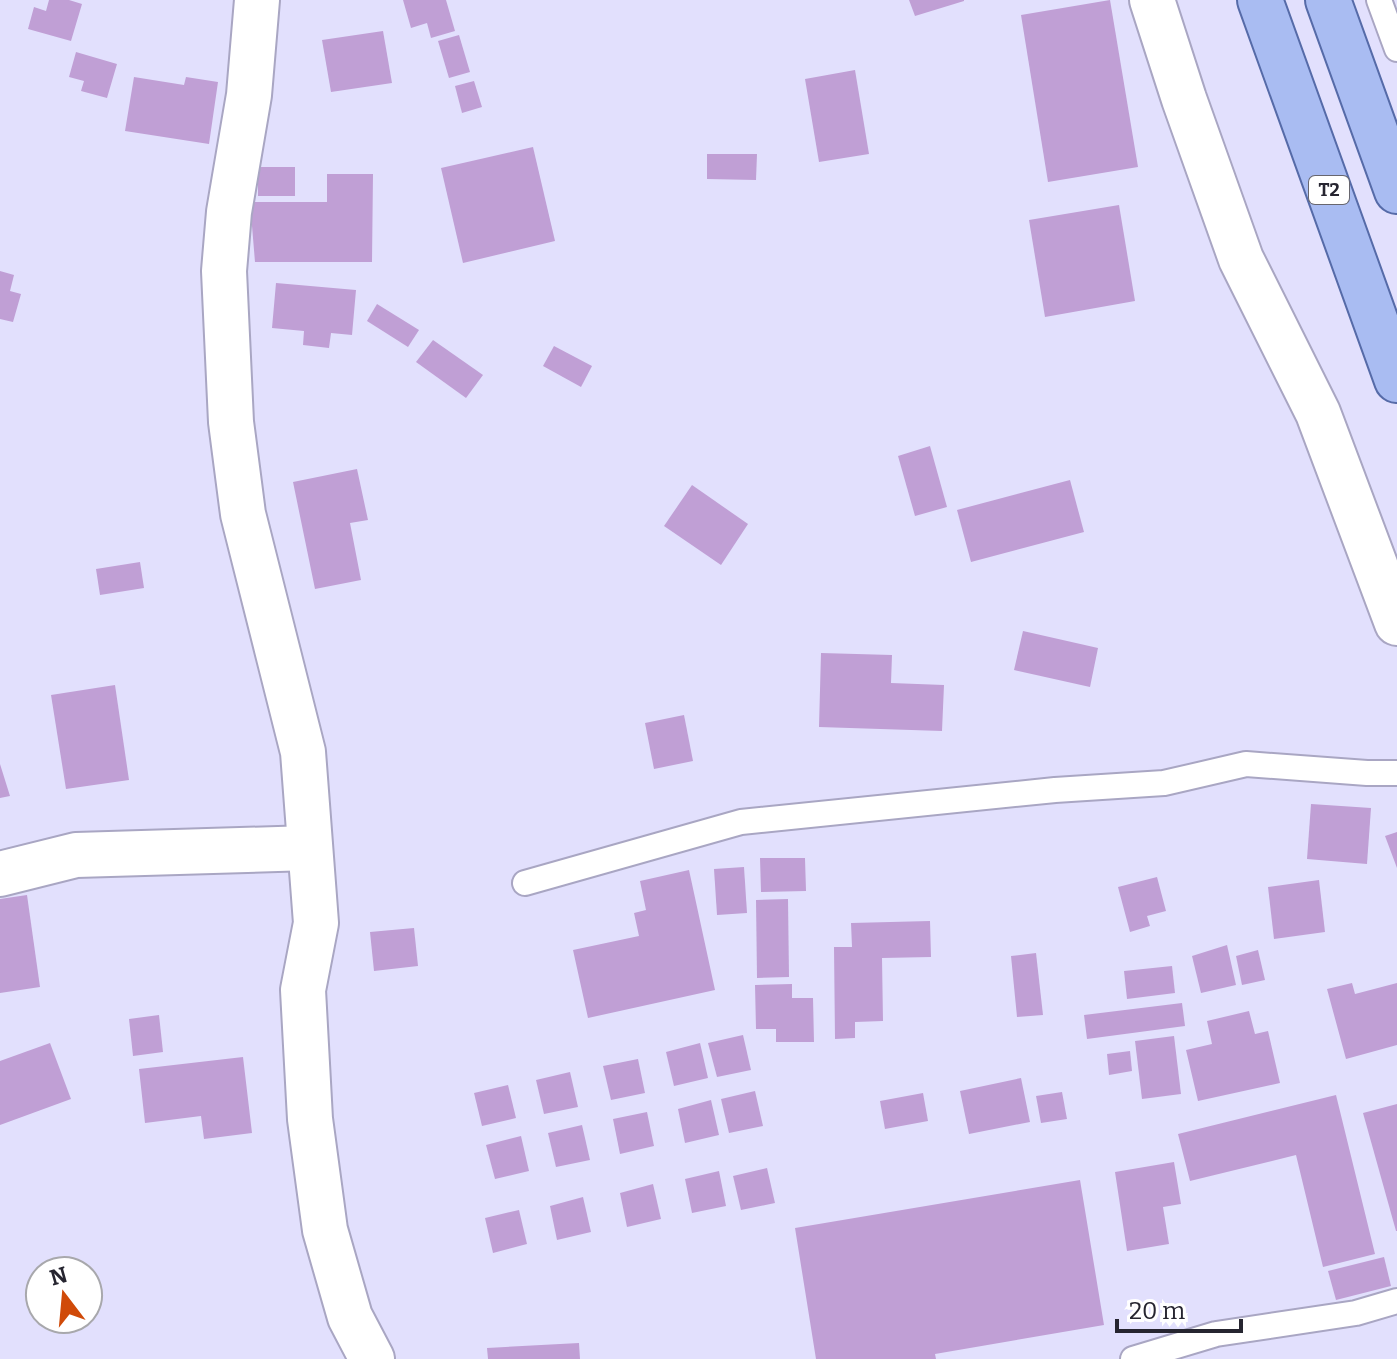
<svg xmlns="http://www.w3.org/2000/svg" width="1397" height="1359" viewBox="0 0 1397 1359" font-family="Bitter,serif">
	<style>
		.building { fill: #c09fd5 }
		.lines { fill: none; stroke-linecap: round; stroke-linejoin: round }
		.service-casing { stroke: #a9a6c3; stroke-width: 28 }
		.minor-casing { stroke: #a9a6c3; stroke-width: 48 }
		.primary-casing { stroke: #566ba8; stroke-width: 48 }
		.service { stroke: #fff; stroke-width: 24 }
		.minor { stroke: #fff; stroke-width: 44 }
		.primary { stroke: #a9bcf2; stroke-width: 44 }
		.labels { text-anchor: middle; stroke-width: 7; stroke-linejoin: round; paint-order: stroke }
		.shield { fill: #fff; stroke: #67666e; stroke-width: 2 }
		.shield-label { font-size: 18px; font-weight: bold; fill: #262530 }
	</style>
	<rect width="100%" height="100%" fill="#e2e0fd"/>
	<g class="building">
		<polygon points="49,0 69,0 82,4 71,41 28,29 34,7 46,11"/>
		<polygon points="403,0 446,0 455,31 431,38 427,23 411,28"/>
		<polygon points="909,0 964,0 964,1 915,16"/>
		<polygon points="1110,0 1138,167 1048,182 1021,15"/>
		<polygon points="383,31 392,83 331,92 322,40"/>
		<polygon points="459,35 470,72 449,78 438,41"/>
		<polygon points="76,52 117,64 107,98 81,91 84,81 69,77"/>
		<polygon points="855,70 869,154 819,162 805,79"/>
		<polygon points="134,77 184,85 186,77 218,82 209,144 125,131"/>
		<polygon points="474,81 482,107 462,113 455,86"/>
		<polygon points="533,147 555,241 463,263 441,168"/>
		<polygon points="707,154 757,154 756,180 707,179"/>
		<rect x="258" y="167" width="37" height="29"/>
		<polygon points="327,174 373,174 372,262 255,262 250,202 327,202"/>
		<polygon points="1119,205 1135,301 1045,317 1029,220"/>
		<polygon points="0,271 14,275 10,291 21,294 13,322 0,319"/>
		<polygon points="276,283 356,290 352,335 331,333 329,348 303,345 304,331 272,328"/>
		<polygon points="377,304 419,330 408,347 367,321"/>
		<polygon points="433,340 483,375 466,398 416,362"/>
		<polygon points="554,346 592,366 581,387 543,366"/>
		<polygon points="930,446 947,507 915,516 898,456"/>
		<polygon points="357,469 368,520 350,523 361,580 315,589 293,482"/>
		<polygon points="1070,480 1084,532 971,562 957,510"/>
		<polygon points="692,485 748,524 721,565 664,526"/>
		<polygon points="140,562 144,588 100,595 96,569"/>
		<polygon points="1023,631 1098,648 1090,687 1014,670"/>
		<polygon points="821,653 892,655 891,683 944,685 942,731 819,727"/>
		<polygon points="115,685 129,780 66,789 51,695"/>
		<polygon points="684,715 693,761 654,769 645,723"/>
		<polygon points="0,764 10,796 0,798"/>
		<polygon points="1311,804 1371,808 1367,864 1307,859"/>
		<polygon points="1397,832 1397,868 1385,836"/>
		<polygon points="760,858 805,858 806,891 761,892"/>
		<polygon points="744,867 747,913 717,915 714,869"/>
		<polygon points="689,870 715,990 588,1018 573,950 639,936 634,913 646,910 640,881"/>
		<polygon points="1157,877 1166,911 1147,916 1150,926 1130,932 1118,887"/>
		<polygon points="1319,880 1325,932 1274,939 1268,887"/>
		<polygon points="27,895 40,987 0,993 0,899"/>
		<polygon points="788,899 789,977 757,978 756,900"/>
		<polygon points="930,921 931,957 882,958 883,1021 855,1022 855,1038 835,1039 834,947 852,947 851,923"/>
		<polygon points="414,928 418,966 374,971 370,932"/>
		<polygon points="1227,945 1236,985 1201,993 1192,956"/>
		<polygon points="1258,950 1265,980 1242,985 1236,956"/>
		<polygon points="1036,953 1043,1015 1017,1017 1011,956"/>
		<polygon points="1172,966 1175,993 1127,999 1124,971"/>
		<polygon points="1352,983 1355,994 1397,983 1397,1045 1346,1059 1327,989"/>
		<polygon points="792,984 792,998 813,998 814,1042 776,1042 776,1029 756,1029 755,985"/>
		<polygon points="1182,1003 1185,1026 1087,1039 1084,1015"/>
		<polygon points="1249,1011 1255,1034 1268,1031 1280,1083 1198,1101 1186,1050 1212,1044 1207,1021"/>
		<polygon points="159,1015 163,1052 133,1056 129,1019"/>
		<polygon points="743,1035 751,1070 717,1077 708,1043"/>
		<polygon points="1174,1036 1181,1094 1142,1099 1135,1041"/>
		<polygon points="50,1043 71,1099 0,1125 0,1061"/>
		<polygon points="700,1043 708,1078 674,1086 666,1052"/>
		<polygon points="1130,1051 1132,1071 1109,1075 1107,1054"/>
		<polygon points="243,1057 252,1133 204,1139 201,1116 145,1123 139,1069"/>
		<polygon points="638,1059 645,1093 611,1100 603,1066"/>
		<polygon points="570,1072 578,1107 544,1114 536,1080"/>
		<polygon points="1021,1078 1030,1122 969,1134 960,1091"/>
		<polygon points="508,1085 516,1118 482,1126 474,1093"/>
		<polygon points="755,1091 763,1126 729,1133 721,1099"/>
		<polygon points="1062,1092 1067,1119 1041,1123 1036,1096"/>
		<polygon points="923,1093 928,1121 885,1129 880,1101"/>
		<polygon points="1336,1095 1375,1254 1323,1267 1296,1155 1190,1181 1178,1134"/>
		<polygon points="711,1100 719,1135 685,1143 678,1109"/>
		<polygon points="1397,1104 1397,1231 1396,1231 1363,1113"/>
		<polygon points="647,1112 654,1146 620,1154 613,1119"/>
		<polygon points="582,1125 590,1160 556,1167 548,1133"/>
		<polygon points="521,1136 529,1171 495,1179 486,1145"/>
		<polygon points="1174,1162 1181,1204 1163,1207 1169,1244 1127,1251 1115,1172"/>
		<polygon points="767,1168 775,1203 741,1210 733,1176"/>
		<polygon points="719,1171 726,1206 692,1213 685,1179"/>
		<polygon points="1080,1180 1104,1325 935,1354 936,1359 816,1359 795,1228"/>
		<polygon points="653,1184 661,1219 627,1227 620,1193"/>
		<polygon points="583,1197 591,1232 557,1240 550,1206"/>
		<polygon points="519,1210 527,1244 493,1253 485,1218"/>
		<polygon points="1384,1257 1391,1286 1336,1300 1328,1271"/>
		<polygon points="579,1343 580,1359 488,1359 487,1348"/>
	</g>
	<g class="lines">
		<g class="service-casing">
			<g id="service">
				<polyline points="1379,0 1397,49"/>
				<polyline points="525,883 741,822 1055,790 1164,783 1246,764 1367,773 1397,773"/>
				<polyline points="1133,1359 1216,1334 1356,1313 1397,1301"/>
			</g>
		</g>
		<g class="minor-casing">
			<g id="minor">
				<polyline points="257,0 249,95 229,212 224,271 231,422 243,514 303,752 316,923 303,990 310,1119 325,1230 350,1317 372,1359"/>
				<polyline points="1152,0 1184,99 1241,259 1318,413 1397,623"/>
				<polyline points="0,874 76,855 310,848"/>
			</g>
		</g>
		<g class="primary-casing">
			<g id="primary">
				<polyline points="1260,0 1397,380"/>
				<polyline points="1328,0 1397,191"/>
			</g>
		</g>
		<use href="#service" class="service"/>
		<use href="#minor" class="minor"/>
		<use href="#primary" class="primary"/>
	</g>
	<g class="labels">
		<rect class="shield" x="1309" y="176" width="40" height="28" rx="6"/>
		<g class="shield-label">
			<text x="1329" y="196">T2</text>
		</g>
	</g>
	<g transform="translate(64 1295) rotate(344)"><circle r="38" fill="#ffffff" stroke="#a8a8ac" stroke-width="2"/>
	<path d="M0-6L14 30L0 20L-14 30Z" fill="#d04a09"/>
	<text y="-12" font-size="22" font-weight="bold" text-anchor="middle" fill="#262530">N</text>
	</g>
	<path d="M1117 1319v12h124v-12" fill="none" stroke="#262530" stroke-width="4"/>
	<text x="1129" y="1319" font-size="24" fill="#262530" stroke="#ffffff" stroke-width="6" paint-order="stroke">20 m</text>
</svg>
